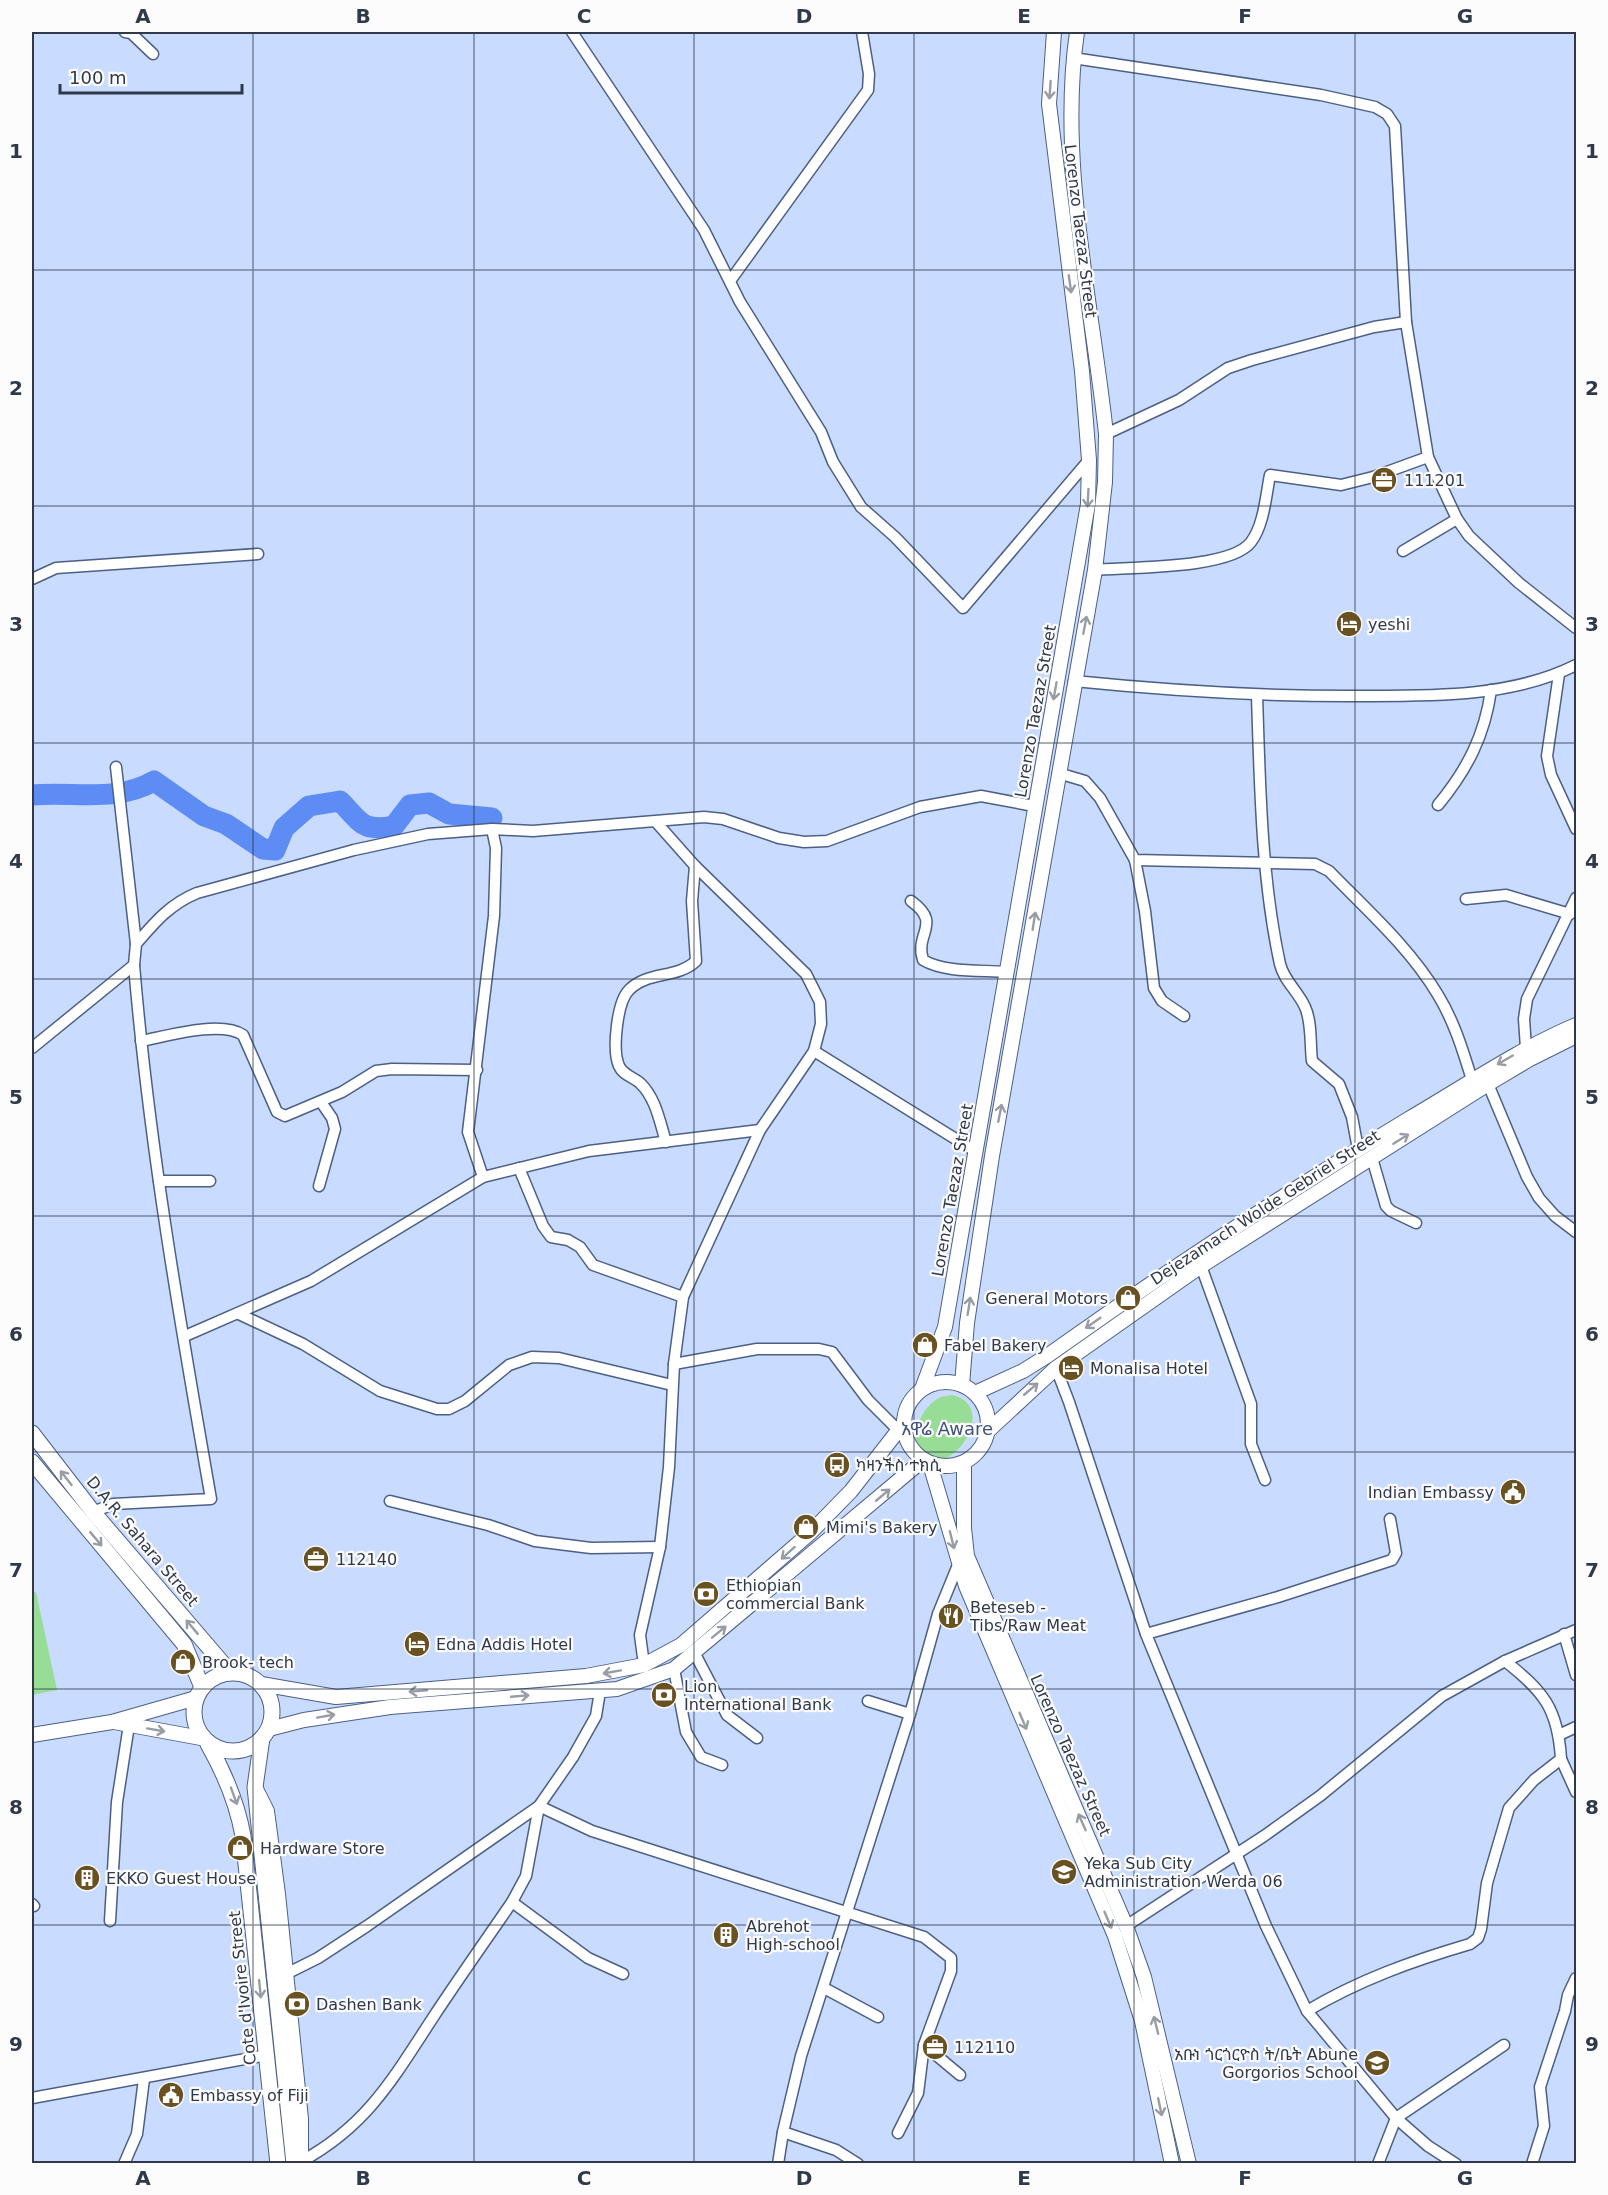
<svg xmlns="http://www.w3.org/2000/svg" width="1608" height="2195" viewBox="0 0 1608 2195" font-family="'DejaVu Sans','Noto Sans Ethiopic',sans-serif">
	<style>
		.green { fill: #98dd96 }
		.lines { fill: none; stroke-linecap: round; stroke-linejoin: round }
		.river { stroke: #5c8cf4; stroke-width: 21 }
		.minor-casing { stroke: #4c5f85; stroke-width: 13 }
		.secondary-casing { stroke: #4c5f85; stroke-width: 16 }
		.primary-casing { stroke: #4c5f85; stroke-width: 17 }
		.minor { stroke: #fff; stroke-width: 10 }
		.secondary { stroke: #fff; stroke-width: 14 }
		.primary { stroke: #fff; stroke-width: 15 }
		.oneway { stroke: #989ca4 }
		.grid { fill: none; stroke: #30394a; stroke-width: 1.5; stroke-opacity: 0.55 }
		.labels { text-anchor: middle; stroke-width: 4.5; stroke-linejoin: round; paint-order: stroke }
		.street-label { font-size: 16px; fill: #30394a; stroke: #fcfcfc }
		.poi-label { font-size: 16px; fill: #30394a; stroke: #fcfcfc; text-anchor: start }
		.neighbourhood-label { font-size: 18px; fill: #415378; stroke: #fcfcfc }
		.neatline { fill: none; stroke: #30394a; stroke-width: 2 }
		.grid-label { font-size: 20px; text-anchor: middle; font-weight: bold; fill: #30394a }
	</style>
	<rect width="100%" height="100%" fill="#c9dbff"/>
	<g class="green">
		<path d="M952,1395C1002,1406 949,1483 922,1454C908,1438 921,1407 939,1398C942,1396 948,1396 952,1395Z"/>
		<polygon points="36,1592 57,1690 32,1695 32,1593"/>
	</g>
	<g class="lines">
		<path class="river" d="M32,795C73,791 116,803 154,781L204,816L226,824L263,849L275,850L284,828L309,806L340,801C361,822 361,832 394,826L410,805L429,803L449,814L492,818"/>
		<g class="minor-casing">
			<g id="minor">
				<polyline points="125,32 131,33 153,54"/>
				<polyline points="572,32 704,230 740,302 821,432 833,462 861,507 895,537 963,608 1089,460"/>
				<polyline points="1073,58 1321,95 1375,107 1387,114 1395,126 1406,322 1428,457 1457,519 1469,536 1519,583 1576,628"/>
				<polyline points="730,281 868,90 869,74 862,32"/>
				<polyline points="1106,434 1179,400 1228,368 1252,360 1374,327 1406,322"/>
				<polyline points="1403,551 1457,519"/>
				<path d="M1095,570C1131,567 1231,569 1251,542C1264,525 1266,495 1270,475L1341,485L1373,477L1428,457"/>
				<polyline points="32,579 56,568 258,554"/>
				<polyline points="1559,674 1547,756 1551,775 1576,829"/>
				<path d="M1074,681C1173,691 1271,697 1370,696C1438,696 1515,696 1576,665"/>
				<path d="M1257,696C1260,784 1261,877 1280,964C1284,981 1298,991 1305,1007C1312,1022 1310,1045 1312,1061L1339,1084L1352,1117L1358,1149"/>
				<path d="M1058,773L1085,781L1100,798L1135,860L1315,864L1329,871C1367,910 1410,948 1438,995C1454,1021 1463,1051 1472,1080"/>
				<path d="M1438,805C1467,770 1485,735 1491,690"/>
				<polyline points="1135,860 1145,911 1154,988 1162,1001 1184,1016"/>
				<polyline points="1466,899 1506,895 1570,914"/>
				<path d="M911,901C943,924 914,933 923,960C945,973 981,970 1006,972"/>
				<path d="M136,944C155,922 170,904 197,893L354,850L428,834L492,829L533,831L704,817L723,819L779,838L804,842L827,841L920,807L981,796L1034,806"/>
				<path d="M141,1041C167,1036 221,1020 243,1035L277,1112L285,1116L342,1092L376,1071L392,1069L477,1070"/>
				<polyline points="32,1048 134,965"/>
				<polyline points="1526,1048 1524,1019 1527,999 1576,898"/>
				<polyline points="814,1051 975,1151"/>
				<polyline points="1488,1084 1527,1177 1539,1198 1555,1216 1576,1232"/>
				<path d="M666,1142C660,1123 656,1098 640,1083C633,1077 623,1075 619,1066C612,1050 617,1002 629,990C647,971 677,979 696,961L692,901L695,866"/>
				<polyline points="1372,1158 1386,1206 1391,1211 1416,1223"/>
				<polyline points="519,1168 543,1226 551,1237 568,1240 580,1247 593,1265 683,1297"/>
				<polyline points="483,1177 468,1132 494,916 496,848 492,829"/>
				<polyline points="159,1181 210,1181"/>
				<polyline points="319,1186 335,1129 332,1118 321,1102"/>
				<polyline points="1201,1266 1251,1404 1251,1444 1265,1480"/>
				<polyline points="239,1314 303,1344 380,1391 437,1409 449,1409 465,1401 509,1365 532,1357 559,1358 672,1385"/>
				<polyline points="185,1336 311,1281 483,1177 589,1151 760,1130"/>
				<polyline points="674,1364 757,1349 819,1349 832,1352 868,1400 898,1430"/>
				<polyline points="1056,1368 1069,1402 1146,1634 1266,1926 1307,2011 1396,2118 1428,2146 1456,2164"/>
				<polyline points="390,1501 488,1525 535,1541 591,1548 660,1547"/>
				<path d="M93,1512L113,1504L211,1499C180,1322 149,1145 134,965L136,944L116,767"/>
				<polyline points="1146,1634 1278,1597 1392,1560 1396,1553 1390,1519"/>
				<polyline points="1564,1634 1576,1675"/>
				<polyline points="694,1652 727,1715 757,1738"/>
				<polyline points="644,1665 640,1635 660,1547 669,1467 674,1364 683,1297 760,1130 814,1051 821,1024 820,1002 806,974 695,866 656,822"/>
				<polyline points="674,1669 686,1732 701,1757 722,1765"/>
				<polyline points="868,1701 910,1714"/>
				<polyline points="1559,1735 1576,1727"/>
				<polyline points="1561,1759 1576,1792"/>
				<polyline points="512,1902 588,1958 623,1974"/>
				<polyline points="32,1904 34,1906"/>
				<polyline points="110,1921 117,1802 129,1725"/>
				<polyline points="1126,1926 1264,1836 1320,1796 1442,1696 1505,1661 1576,1630"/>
				<polyline points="286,1974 318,1958 367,1926 539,1806 592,1831 924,1937 951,1958 951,1971 924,2045 918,2093 898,2133"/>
				<polyline points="824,1988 878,2017"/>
				<path d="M1307,2011C1359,1980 1412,1961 1470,1944L1478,1938L1481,1929L1487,1883L1509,1808L1534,1780L1561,1759C1558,1708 1543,1691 1505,1661"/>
				<polyline points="924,2045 960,2075"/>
				<polyline points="32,2098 267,2055"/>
				<polyline points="783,2132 836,2150 858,2164"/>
				<path d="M302,2161C368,2125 394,2077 434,2016C459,1978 486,1940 512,1902L526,1876L539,1806L573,1757L596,1716L600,1691"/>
				<polyline points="124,2164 137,2134 144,2079"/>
				<polyline points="778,2164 783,2132 801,2056 910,1714 938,1614 958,1565"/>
				<polyline points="1378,2164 1396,2118 1504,2045"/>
				<polyline points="1532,2164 1544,2126 1540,2087 1565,2011 1568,1995 1576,1978"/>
			</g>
		</g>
		<g class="secondary-casing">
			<g id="secondary">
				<circle cx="946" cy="1424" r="42"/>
				<path d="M962,1385L967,1323L992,1156L1095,570L1105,482L1106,434C1092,302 1058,163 1077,32"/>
				<polyline points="922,1389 945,1327 1088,504 1089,460 1082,371 1049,104 1054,32"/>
				<path d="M975,1393L1023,1371L1047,1356C1165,1272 1285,1193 1410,1118C1465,1086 1517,1050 1576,1025"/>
				<polyline points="989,1430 1056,1368 1201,1266 1488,1084 1530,1059 1576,1036"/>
				<polyline points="964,1463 964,1528 967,1556 1126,1926 1144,1977 1189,2164"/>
				<polyline points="930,1464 966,1586 1115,1936 1142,2021 1172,2164"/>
				<polyline points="261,1684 336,1697 586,1676 644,1665 681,1645 810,1533 851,1491 904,1423"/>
				<polyline points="114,1722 201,1738"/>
				<polyline points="269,1729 304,1720 390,1707 617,1689 674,1669 923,1460"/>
				<polyline points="32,1735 112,1722 196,1698"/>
				<polyline points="256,1789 267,1811 278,1894 301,2119 301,2164"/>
			</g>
		</g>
		<g class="primary-casing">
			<g id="primary">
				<polyline points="32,1433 93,1512 230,1672"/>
				<polyline points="32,1462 184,1644 202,1687"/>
				<circle cx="233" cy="1712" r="39"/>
				<polyline points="262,1738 255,1787 294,2164"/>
				<path d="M208,1744C225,1774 237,1802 243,1836L278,2164"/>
			</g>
		</g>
		<use href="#minor" class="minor"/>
		<use href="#secondary" class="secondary"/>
		<use href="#primary" class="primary"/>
	</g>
	<defs><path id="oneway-shaft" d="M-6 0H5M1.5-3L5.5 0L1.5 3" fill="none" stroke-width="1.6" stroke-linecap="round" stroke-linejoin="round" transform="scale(1.5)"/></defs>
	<g class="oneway">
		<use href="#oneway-shaft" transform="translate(1050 90) rotate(94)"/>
		<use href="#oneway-shaft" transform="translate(1070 284) rotate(82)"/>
		<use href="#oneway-shaft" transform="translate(1088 498) rotate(93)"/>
		<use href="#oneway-shaft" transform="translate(1085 625) rotate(-79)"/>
		<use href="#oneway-shaft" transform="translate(1055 691) rotate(100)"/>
		<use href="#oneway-shaft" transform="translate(1034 921) rotate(-81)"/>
		<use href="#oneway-shaft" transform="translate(1505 1060) rotate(150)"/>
		<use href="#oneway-shaft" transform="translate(1000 1113) rotate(-79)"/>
		<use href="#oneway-shaft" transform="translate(1401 1139) rotate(-32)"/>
		<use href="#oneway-shaft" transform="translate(969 1306) rotate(-81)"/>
		<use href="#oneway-shaft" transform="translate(1093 1323) rotate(145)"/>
		<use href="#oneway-shaft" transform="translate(1031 1389) rotate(-40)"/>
		<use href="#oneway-shaft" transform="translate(66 1478) rotate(-128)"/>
		<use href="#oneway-shaft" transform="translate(883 1495) rotate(-40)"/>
		<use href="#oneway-shaft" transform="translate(96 1539) rotate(50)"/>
		<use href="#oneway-shaft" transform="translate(952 1540) rotate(76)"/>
		<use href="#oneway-shaft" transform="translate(788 1553) rotate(138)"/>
		<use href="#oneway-shaft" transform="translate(192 1627) rotate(-130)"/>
		<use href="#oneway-shaft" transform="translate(719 1632) rotate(-39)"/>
		<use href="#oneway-shaft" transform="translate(612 1672) rotate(170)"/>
		<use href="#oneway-shaft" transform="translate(418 1691) rotate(175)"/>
		<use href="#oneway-shaft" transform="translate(520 1696) rotate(-5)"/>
		<use href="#oneway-shaft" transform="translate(326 1716) rotate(-10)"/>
		<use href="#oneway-shaft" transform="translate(1023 1721) rotate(67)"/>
		<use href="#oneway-shaft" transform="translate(156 1730) rotate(10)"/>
		<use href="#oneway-shaft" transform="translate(234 1796) rotate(70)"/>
		<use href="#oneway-shaft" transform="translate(1082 1822) rotate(-114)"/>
		<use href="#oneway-shaft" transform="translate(1108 1920) rotate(67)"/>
		<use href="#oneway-shaft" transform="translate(260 1989) rotate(84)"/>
		<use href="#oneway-shaft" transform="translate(1156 2025) rotate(-104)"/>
		<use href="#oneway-shaft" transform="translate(1160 2107) rotate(78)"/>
	</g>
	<path class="grid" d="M253,32V2164M474,32V2164M694,32V2164M914,32V2164M1134,32V2164M1355,32V2164M32,270H1576M32,506H1576M32,743H1576M32,979H1576M32,1216H1576M32,1452H1576M32,1689H1576M32,1925H1576"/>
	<defs>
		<g id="office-disc" transform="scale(1.35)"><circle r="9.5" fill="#695222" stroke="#fcfcfc"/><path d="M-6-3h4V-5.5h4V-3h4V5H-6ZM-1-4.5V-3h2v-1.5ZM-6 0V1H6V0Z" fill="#fff"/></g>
		<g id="hotel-disc" transform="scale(1.35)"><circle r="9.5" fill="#695222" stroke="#fcfcfc"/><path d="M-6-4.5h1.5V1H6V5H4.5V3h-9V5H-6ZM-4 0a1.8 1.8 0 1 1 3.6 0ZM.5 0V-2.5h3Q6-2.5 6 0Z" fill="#fff"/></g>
		<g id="shop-disc" transform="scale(1.35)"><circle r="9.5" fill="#695222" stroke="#fcfcfc"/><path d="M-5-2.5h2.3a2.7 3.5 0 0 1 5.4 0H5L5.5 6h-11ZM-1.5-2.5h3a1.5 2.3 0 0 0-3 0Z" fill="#fff"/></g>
		<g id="bus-disc" transform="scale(1.35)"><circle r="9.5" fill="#695222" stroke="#fcfcfc"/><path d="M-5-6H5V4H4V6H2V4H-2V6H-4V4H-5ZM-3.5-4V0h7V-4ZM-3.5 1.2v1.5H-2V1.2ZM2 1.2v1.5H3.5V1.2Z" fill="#fff"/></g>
		<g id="civic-disc" transform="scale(1.35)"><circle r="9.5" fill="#695222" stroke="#fcfcfc"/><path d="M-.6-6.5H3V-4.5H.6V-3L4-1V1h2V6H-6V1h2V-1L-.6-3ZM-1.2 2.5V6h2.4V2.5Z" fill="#fff"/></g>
		<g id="bank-disc" transform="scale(1.35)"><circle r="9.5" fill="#695222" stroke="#fcfcfc"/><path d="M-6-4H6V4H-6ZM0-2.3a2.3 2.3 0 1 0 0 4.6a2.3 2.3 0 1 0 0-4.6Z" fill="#fff"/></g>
		<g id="restaurant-disc" transform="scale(1.35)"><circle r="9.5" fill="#695222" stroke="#fcfcfc"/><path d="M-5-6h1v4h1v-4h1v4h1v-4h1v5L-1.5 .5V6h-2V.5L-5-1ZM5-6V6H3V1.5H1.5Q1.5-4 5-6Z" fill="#fff"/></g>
		<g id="school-disc" transform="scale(1.35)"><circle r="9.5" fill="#695222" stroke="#fcfcfc"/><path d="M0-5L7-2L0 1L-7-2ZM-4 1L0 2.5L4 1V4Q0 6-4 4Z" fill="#fff"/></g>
		<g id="building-disc" transform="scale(1.35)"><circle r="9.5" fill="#695222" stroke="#fcfcfc"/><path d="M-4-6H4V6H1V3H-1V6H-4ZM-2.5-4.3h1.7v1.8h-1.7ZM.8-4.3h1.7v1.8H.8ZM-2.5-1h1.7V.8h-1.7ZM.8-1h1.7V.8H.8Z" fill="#fff"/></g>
	</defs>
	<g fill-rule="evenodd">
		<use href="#office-disc" x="1384" y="480"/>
		<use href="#hotel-disc" x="1349" y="624"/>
		<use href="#shop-disc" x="1128" y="1298"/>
		<use href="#shop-disc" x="925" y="1345"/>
		<use href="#hotel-disc" x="1071" y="1368"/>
		<use href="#bus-disc" x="837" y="1465"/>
		<use href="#civic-disc" x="1513" y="1492"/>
		<use href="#shop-disc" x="806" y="1527"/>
		<use href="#office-disc" x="316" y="1559"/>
		<use href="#bank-disc" x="706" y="1594"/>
		<use href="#restaurant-disc" x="951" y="1616"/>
		<use href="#hotel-disc" x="417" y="1644"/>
		<use href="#shop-disc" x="183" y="1662"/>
		<use href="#bank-disc" x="664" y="1695"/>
		<use href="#shop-disc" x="240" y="1848"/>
		<use href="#school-disc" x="1064" y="1872"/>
		<use href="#building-disc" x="87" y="1878"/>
		<use href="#building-disc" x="726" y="1935"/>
		<use href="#bank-disc" x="297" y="2004"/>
		<use href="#office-disc" x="935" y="2047"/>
		<use href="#school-disc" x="1377" y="2063"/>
		<use href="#civic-disc" x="171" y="2095"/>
	</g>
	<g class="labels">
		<g class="street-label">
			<text transform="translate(1081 231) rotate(83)" y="6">Lorenzo Taezaz Street</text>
			<text transform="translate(1035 711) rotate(-80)" y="6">Lorenzo Taezaz Street</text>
			<text transform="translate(952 1190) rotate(-80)" y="6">Lorenzo Taezaz Street</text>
			<text transform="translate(1265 1207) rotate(-33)" y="6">Dejezamach Wolde Gebriel Street</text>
			<text transform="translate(143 1541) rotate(50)" y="6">D.A.R. Sahara Street</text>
			<text transform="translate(1071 1755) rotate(66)" y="6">Lorenzo Taezaz Street</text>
			<text transform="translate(242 1988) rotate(-96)" y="6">Cote d'Ivoire Street</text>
		</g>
		<g class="poi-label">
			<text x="1404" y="486">111201</text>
			<text x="1368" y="630">yeshi</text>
			<text x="1108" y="1304" text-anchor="end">General Motors</text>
			<text x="944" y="1351">Fabel Bakery</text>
			<text x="1090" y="1374">Monalisa Hotel</text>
			<text x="856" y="1471">ካዛንችስ ተክሲ</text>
			<text x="1494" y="1498" text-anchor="end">Indian Embassy</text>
			<text x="826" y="1533">Mimi's Bakery</text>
			<text x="336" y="1565">112140</text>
			<text x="726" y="1591">Ethiopian<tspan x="726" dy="18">commercial Bank</tspan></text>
			<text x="970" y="1613">Beteseb -<tspan x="970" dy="18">Tibs/Raw Meat</tspan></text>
			<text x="436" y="1650">Edna Addis Hotel</text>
			<text x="202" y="1668">Brook- tech</text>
			<text x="684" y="1692">Lion<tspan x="684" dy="18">International Bank</tspan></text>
			<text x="260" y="1854">Hardware Store</text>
			<text x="1084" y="1869">Yeka Sub City<tspan x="1084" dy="18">Administration Werda 06</tspan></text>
			<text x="106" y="1884">EKKO Guest House</text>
			<text x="746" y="1932">Abrehot<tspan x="746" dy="18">High-school</tspan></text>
			<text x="316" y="2010">Dashen Bank</text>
			<text x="954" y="2053">112110</text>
			<text x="1358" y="2060" text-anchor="end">አቡነ ጎርጎርዮስ ት/ቤት Abune<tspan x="1358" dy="18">Gorgorios School</tspan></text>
			<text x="190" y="2101">Embassy of Fiji</text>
		</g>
		<g class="neighbourhood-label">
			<text x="947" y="1435">አዋሬ Aware</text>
		</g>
	</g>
	<rect width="1608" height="2195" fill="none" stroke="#fcfcfc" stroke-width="66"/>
	<path d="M60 84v9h182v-9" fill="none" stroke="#30394a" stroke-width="3"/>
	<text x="69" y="84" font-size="18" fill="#30394a" stroke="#fcfcfc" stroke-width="4.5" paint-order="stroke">100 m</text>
	<rect x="33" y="33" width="1542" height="2129" class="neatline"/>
	<g class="grid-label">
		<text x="143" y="23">A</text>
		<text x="363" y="23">B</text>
		<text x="584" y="23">C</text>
		<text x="804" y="23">D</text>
		<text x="1024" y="23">E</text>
		<text x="1245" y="23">F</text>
		<text x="1465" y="23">G</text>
		<text x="16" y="158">1</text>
		<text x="1592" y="158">1</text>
		<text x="16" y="395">2</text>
		<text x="1592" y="395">2</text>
		<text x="16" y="631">3</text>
		<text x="1592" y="631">3</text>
		<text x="16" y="868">4</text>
		<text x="1592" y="868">4</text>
		<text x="16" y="1104">5</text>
		<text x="1592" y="1104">5</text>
		<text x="16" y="1341">6</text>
		<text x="1592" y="1341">6</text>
		<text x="16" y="1577">7</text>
		<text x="1592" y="1577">7</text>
		<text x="16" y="1814">8</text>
		<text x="1592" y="1814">8</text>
		<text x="16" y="2051">9</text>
		<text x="1592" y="2051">9</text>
		<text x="143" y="2185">A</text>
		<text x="363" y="2185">B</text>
		<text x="584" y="2185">C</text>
		<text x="804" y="2185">D</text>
		<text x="1024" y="2185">E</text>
		<text x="1245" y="2185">F</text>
		<text x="1465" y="2185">G</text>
	</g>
</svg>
